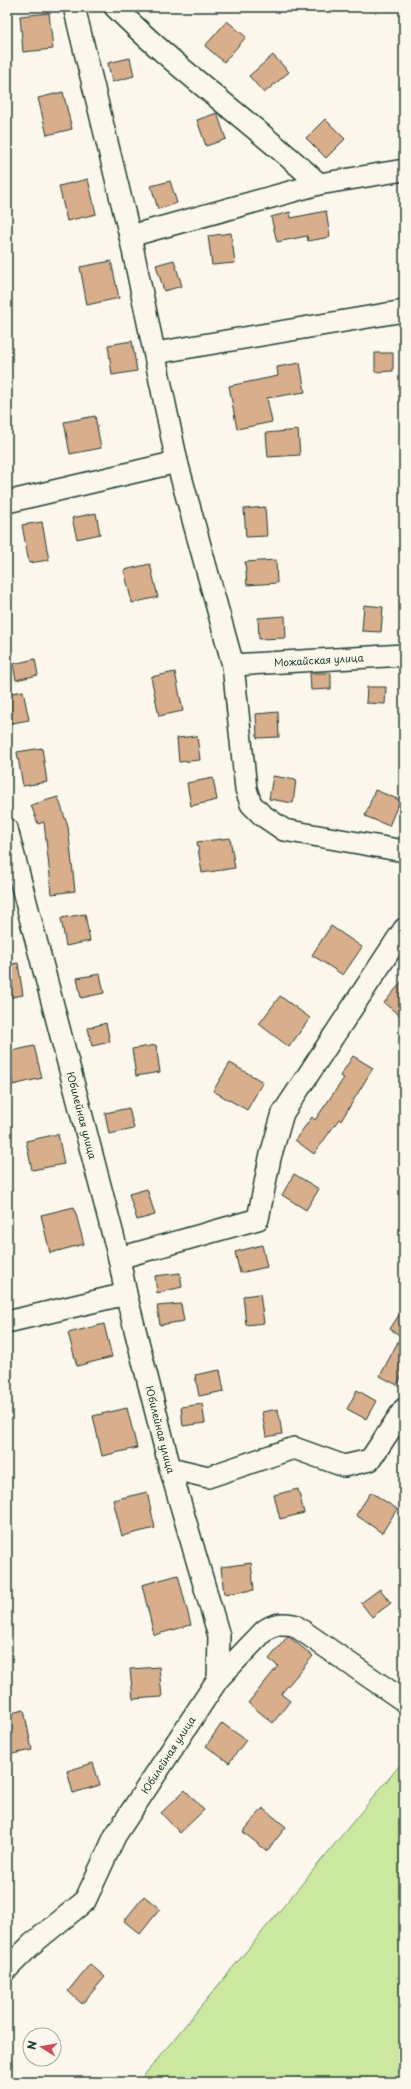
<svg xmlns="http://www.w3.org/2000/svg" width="411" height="2089" viewBox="0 0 411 2089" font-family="'Playpen Sans',sans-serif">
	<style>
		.green { fill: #cbe89f; stroke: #75926a }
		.building { fill: #d9ae8a; stroke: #1f3d34 }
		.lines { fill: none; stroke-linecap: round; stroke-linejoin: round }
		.minor-casing { stroke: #1f3d34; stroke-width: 24 }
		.minor { stroke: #fbf7ec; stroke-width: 21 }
		.labels { text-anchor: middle; stroke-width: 3; stroke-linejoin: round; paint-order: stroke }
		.street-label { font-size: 10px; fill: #1f3d34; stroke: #fbf7ec }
	</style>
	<rect width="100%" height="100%" fill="#fbf7ec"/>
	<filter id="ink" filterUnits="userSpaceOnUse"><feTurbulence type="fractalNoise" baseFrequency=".025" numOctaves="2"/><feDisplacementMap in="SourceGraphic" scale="8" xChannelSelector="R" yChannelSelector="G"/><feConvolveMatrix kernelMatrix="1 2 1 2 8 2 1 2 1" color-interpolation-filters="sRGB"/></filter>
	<g filter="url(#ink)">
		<polygon class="green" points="404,1760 404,2082 138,2082 141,2079"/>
		<g class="building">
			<polygon points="49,13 53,49 23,52 20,16"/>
			<polygon points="227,21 246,37 224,62 205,46"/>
			<polygon points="273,55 289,72 264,93 249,76"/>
			<polygon points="130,58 134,76 112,82 108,63"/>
			<polygon points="63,92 72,129 47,135 38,98"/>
			<polygon points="217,113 226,139 206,146 197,120"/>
			<polygon points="325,119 345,139 326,158 306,138"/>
			<polygon points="88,179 96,214 67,221 59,186"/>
			<polygon points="170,181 177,203 158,209 151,186"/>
			<polygon points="326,211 330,237 308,241 307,236 277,242 271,217 290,212 291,218"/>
			<polygon points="231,233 235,263 212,265 208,236"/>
			<polygon points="174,260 182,286 164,291 156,265"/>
			<polygon points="111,261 119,298 87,305 80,267"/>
			<polygon points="132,341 137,371 112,375 108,345"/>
			<polygon points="375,353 393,353 393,371 375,372"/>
			<polygon points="300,363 305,392 267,398 272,422 237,429 229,386 278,376 277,367"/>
			<polygon points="95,416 101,448 70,454 64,422"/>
			<polygon points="298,430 300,455 268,457 266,433"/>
			<polygon points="265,507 267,536 246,537 244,509"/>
			<polygon points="96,513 100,534 77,539 72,518"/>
			<polygon points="42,522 49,560 29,563 22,525"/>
			<polygon points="276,560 277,583 247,585 245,562"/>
			<polygon points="150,564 158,597 132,603 124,570"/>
			<polygon points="364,605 383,607 381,632 362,631"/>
			<polygon points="285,616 286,638 259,639 258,618"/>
			<polygon points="35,659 38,675 16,680 13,664"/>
			<polygon points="175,672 183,711 159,716 151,677"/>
			<polygon points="310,673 331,673 331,689 311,690"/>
			<polygon points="367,687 386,687 385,704 366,703"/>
			<polygon points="23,691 29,720 7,724 7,694"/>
			<polygon points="278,712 279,737 257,738 256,714"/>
			<polygon points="197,736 200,760 179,762 177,738"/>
			<polygon points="42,748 47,782 23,786 17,752"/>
			<polygon points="273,776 296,780 293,803 269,799"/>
			<polygon points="213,778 217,800 191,806 187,783"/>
			<polygon points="375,790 400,800 389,826 365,816"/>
			<polygon points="58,797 68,827 75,891 52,894 44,822 38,824 31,805"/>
			<polygon points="230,838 235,868 202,873 197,842"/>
			<polygon points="85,914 90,941 66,946 61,918"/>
			<polygon points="331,926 362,947 343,975 312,955"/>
			<polygon points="18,963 23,995 7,998 7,965"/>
			<polygon points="100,974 104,993 81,998 77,978"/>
			<polygon points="404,979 404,1019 384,1003"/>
			<polygon points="280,996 310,1018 289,1047 259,1024"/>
			<polygon points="106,1023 110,1042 92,1046 88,1028"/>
			<polygon points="156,1045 160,1072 136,1076 132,1049"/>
			<polygon points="34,1046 42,1078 13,1085 7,1052"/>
			<polygon points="353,1056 373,1068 341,1121 339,1119 314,1154 295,1140 312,1117 315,1120 344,1078 340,1076"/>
			<polygon points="230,1063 263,1082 247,1110 213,1091"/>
			<polygon points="129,1108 134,1129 109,1134 105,1113"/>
			<polygon points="58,1134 64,1164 32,1170 26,1141"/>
			<polygon points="294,1174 319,1189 306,1210 282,1195"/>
			<polygon points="147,1189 155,1215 137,1220 129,1194"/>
			<polygon points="74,1207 84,1244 50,1253 41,1215"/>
			<polygon points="262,1245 267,1267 240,1273 235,1252"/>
			<polygon points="180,1273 182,1287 157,1293 155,1276"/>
			<polygon points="260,1294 264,1323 246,1325 243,1296"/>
			<polygon points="181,1304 184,1321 160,1325 157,1306"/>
			<polygon points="404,1307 404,1371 397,1385 380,1376 401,1336 390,1329"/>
			<polygon points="104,1324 112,1357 77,1366 68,1333"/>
			<polygon points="220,1370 224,1391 199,1396 195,1375"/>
			<polygon points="357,1390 376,1401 366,1419 347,1409"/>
			<polygon points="202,1404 205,1423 183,1426 181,1407"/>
			<polygon points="127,1408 137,1448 102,1456 93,1416"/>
			<polygon points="278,1409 282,1434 266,1437 262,1412"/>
			<polygon points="298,1489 304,1513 280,1519 274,1495"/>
			<polygon points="147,1492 155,1528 122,1536 113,1500"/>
			<polygon points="371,1492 397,1509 382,1533 356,1515"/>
			<polygon points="251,1563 254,1590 224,1594 221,1567"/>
			<polygon points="178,1575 191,1625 154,1635 142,1585"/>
			<polygon points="380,1589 391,1603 372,1617 361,1603"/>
			<polygon points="288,1636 313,1656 281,1694 290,1701 273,1723 248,1703 278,1666 269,1659"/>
			<polygon points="159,1667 162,1697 133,1699 130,1669"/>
			<polygon points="24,1710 32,1750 7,1755 7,1714"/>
			<polygon points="222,1723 246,1740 229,1763 206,1746"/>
			<polygon points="93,1763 100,1785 73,1793 67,1771"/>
			<polygon points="185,1790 204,1810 180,1833 161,1813"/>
			<polygon points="263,1808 286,1827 267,1851 243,1832"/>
			<polygon points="144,1896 160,1909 140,1934 124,1921"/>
			<polygon points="90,1964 105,1977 82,2004 68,1991"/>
		</g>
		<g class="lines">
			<g class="minor-casing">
				<g id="minor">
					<polyline points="74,7 130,236 177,462 233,665 246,789 251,804 262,815 284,830 404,851"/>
					<path d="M115,7C178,71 253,123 319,184L404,170"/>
					<polyline points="130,236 319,184"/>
					<polyline points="155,353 404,311"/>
					<polyline points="7,502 177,462"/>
					<path id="s1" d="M233,665L404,655"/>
					<path id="s2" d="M7,829L119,1258L126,1294L170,1468L219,1636L218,1679L115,1836L85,1901L32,1944L7,1969"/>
					<polyline points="119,1258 258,1219 270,1158 283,1113 404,929"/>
					<polyline points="7,1322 126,1294"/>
					<polyline points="170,1468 208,1477 294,1448 344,1466 370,1460 404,1409"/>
					<path d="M218,1679L264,1631C274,1623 282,1623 294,1625L404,1701"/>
				</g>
			</g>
			<use href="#minor" class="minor"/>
		</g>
	</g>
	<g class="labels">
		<g class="street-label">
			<text dy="4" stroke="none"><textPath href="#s1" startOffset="86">Можайская улица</textPath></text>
			<text dy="4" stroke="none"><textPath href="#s2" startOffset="296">Юбилейная улица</textPath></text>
			<text dy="4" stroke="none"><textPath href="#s2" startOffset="620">Юбилейная улица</textPath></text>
			<text transform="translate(168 1755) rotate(-57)" y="4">Юбилейная улица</text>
		</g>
	</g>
	<rect width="411" height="2089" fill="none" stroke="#fbf7ec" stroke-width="24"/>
	<rect x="12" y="12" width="387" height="2065" fill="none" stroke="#1f3d34" stroke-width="1.5" filter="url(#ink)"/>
	<g transform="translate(42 2047) rotate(281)"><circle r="19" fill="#fbf7ec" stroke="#a3ada2"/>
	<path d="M0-3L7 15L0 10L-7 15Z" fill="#d1495b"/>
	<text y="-6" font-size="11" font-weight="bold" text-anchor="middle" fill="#1f3d34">N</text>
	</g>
</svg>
